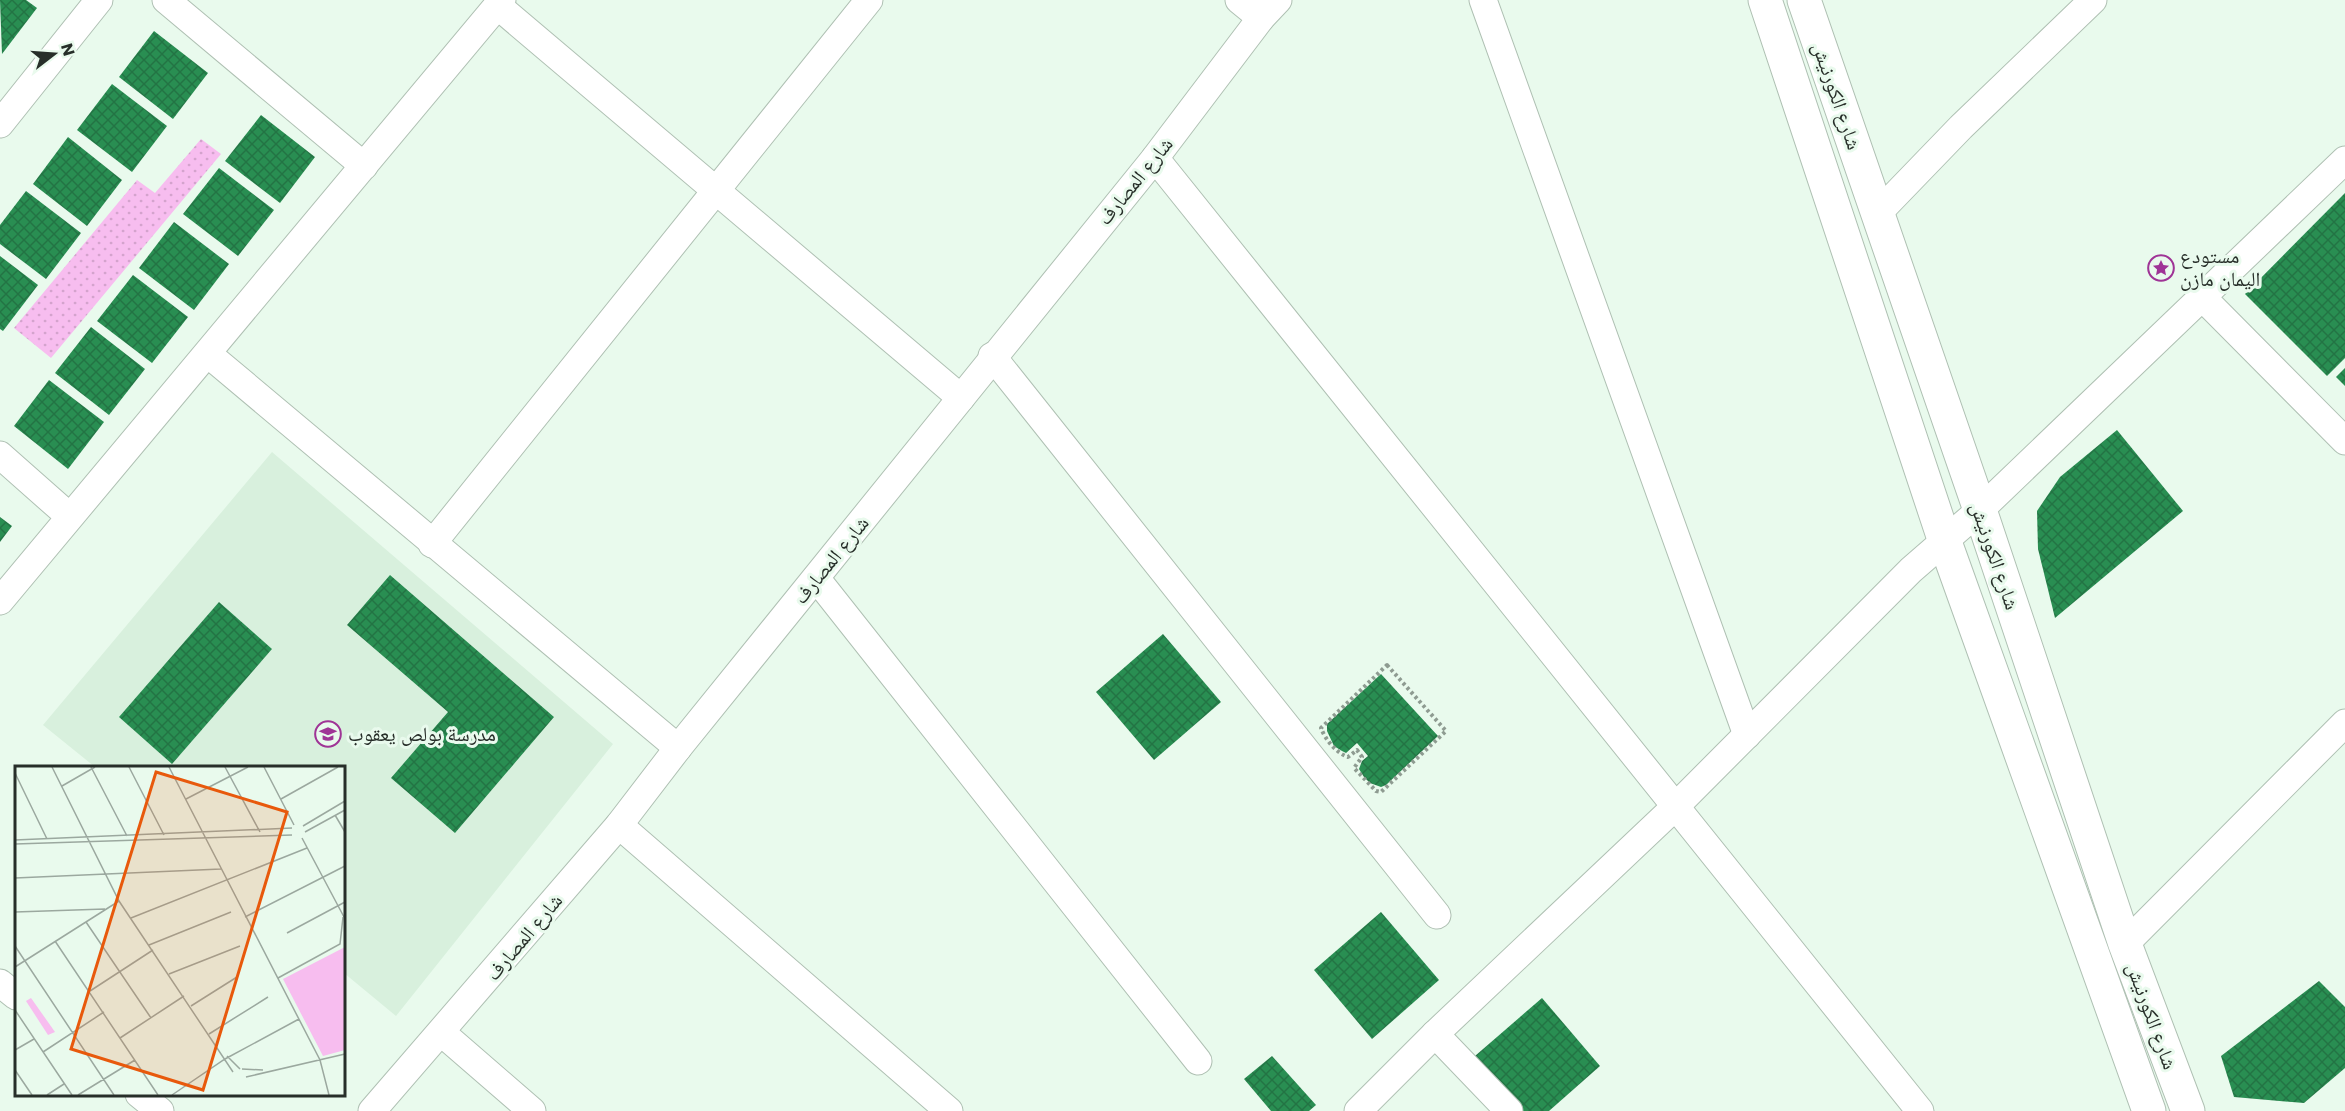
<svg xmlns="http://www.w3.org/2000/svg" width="2345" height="1111" viewBox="0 0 2345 1111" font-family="Poppins,'Noto Naskh Arabic',sans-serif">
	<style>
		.built { fill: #d8f0dd }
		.grass { fill: url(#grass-dots) }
		.building { fill: url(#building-cross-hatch) }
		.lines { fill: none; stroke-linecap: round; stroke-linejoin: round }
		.street-casing { stroke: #afc0b3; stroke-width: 29 }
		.secondary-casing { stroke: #afc0b3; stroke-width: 35 }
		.path { stroke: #8e9b91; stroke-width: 4; stroke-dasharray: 3 3; stroke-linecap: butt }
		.street { stroke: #fff; stroke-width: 27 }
		.secondary { stroke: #fff; stroke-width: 33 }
		.labels { text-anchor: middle; stroke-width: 6; stroke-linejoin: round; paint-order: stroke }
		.street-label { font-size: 20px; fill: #272e29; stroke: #e9faed }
		.poi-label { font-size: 20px; fill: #272e29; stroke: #e9faed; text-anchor: start }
		.inset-road { fill: none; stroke: #9ba89f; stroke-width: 1.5 }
		.view { fill: #e8590c; fill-opacity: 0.15; stroke: #e8590c; stroke-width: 3 }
		.inset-edge { fill: none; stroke: #272e29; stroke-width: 3 }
	</style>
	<defs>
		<pattern id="grass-dots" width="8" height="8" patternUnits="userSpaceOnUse" patternTransform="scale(1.5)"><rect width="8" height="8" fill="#f7bdef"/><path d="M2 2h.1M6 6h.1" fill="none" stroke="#d4a3cd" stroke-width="1.8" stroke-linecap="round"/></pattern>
		<pattern id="building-cross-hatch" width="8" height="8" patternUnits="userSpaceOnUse" patternTransform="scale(1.5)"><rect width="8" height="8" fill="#298e52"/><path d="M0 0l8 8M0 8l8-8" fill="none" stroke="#237444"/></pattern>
	</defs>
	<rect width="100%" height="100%" fill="#e9faed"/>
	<polygon class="built" points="272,452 613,744 396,1016 344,973 344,768 95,767 43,725"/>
	<polygon class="grass" points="201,139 221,154 51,358 14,328 137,180 155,193"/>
	<g class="building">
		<polygon points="0,0 26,0 37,8 2,54"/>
		<polygon points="154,31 208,73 173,119 119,77"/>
		<polygon points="112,84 167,126 132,172 77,130"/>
		<polygon points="261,115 315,157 280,203 225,161"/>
		<polygon points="68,137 122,180 87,226 33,184"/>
		<polygon points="219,168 274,210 238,256 183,214"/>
		<polygon points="26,191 81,233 46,279 0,244 0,225"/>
		<polygon points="2345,193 2345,358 2327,376 2245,294"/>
		<polygon points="174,222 229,264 194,310 139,268"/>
		<polygon points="0,256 38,285 3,331 0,329"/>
		<polygon points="133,275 188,317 152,363 97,321"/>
		<polygon points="91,327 145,369 109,415 55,373"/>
		<polygon points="2345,368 2345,386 2336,377"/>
		<polygon points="49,380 104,422 68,469 14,426"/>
		<polygon points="2117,430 2183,511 2055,618 2038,549 2037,511 2060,477"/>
		<polygon points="0,517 12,526 0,542"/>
		<polygon points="390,575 554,717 455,833 391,778 448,712 347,625"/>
		<polygon points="219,602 272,649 172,764 119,717"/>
		<polygon points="1163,634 1221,702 1154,760 1096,692"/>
		<polygon points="1381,674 1438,736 1386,785 1381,787 1370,783 1364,777 1359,769 1362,761 1368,756 1357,743 1346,753 1342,751 1334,746 1327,731 1327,724"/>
		<polygon points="1381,912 1439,980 1372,1039 1314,970"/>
		<polygon points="2319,981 2345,1007 2345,1068 2304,1103 2234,1097 2221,1056"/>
		<polygon points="1542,998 1600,1066 1549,1111 1522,1111 1475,1056"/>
		<polygon points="1272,1056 1316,1105 1309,1111 1271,1111 1244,1079"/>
	</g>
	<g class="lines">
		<g class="street-casing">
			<g id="street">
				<polyline points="166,0 364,166"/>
				<polyline points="1239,0 1261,18"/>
				<polyline points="1483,0 1747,735"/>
				<polyline points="498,6 961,398"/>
				<polyline points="0,124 99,0"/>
				<polyline points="1155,158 1920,1111"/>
				<polyline points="1877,214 1961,127 2093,0"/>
				<polyline points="2201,296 2345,441"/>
				<polyline points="208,354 678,748"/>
				<polyline points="992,356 1437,915"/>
				<polyline points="0,455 69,516"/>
				<polyline points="432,544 869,0"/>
				<polyline points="816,578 1198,1061"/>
				<polyline points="0,601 502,0"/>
				<polyline points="619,825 949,1111"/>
				<polyline points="2125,944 2345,723"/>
				<polyline points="0,983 16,996"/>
				<polyline points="442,1033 532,1111"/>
				<polyline points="1435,1034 1509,1111"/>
				<polyline points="139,1094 160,1111"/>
				<polyline points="372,1111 619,825 678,748 1155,158 1261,18 1278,0"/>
				<polyline points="1358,1111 1435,1034 1676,806 1911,570 1980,510 2345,160"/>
			</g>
		</g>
		<g class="secondary-casing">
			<g id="secondary">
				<polyline points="1765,0 1945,542 2149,1111"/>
				<polyline points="1804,0 1980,510 2125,944 2188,1111"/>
			</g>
		</g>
		<path class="path" d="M1387,665L1446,731L1381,792L1376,791L1354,768L1362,757L1357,750L1348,757C1336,753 1325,739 1321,728Z"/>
		<use href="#street" class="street"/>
		<use href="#secondary" class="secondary"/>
	</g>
	<defs>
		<g id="sight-ring" transform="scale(1.35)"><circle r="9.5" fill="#e9faed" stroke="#9f3496" stroke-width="1.5"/><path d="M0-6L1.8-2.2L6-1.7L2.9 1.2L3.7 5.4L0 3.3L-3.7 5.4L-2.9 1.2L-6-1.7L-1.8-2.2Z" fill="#9f3496"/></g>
		<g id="school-ring" transform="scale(1.35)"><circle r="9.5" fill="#e9faed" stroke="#9f3496" stroke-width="1.5"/><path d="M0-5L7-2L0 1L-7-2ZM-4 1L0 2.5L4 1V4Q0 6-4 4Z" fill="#9f3496"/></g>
	</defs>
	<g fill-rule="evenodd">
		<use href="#sight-ring" x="2161" y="268"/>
		<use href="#school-ring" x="328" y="734"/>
	</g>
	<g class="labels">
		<g class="street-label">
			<text transform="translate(1837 96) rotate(71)" y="7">شارع الكورنيش</text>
			<text transform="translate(1135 181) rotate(-51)" y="7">شارع المصارف</text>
			<text transform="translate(1995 556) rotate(71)" y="7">شارع الكورنيش</text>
			<text transform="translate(831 560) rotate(-51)" y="7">شارع المصارف</text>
			<text transform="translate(524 937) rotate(-50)" y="7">شارع المصارف</text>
			<text transform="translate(2152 1016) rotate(70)" y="7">شارع الكورنيش</text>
		</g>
		<g class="poi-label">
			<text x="2180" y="263">مستودع<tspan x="2180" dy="23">اليمان مازن</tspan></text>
			<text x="348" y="741">مدرسة بولص يعقوب</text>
		</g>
	</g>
	<g transform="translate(15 766)">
		<rect width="330" height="330" fill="#e9faed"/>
		<path d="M16,232L40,266L33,269L11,235Z" fill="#f7bdef"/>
		<path d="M330,181V284L308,290L268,213Z" fill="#f7bdef"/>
		<path class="inset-road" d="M37,1L104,135L218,306M76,1L112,70M114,1L149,69M154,1L305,294L314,329M210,1L245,66M249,1L279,59M0,7L32,73M47,20L80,1M171,33L233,1M266,33L323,1M320,49L330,66M288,60L330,35M290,66L330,44M287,72L329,151M0,74L277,62M0,78L277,69M0,112L206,103M0,146L90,143M230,151L330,100M116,152L292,82M71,156L136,252M272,167L330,136M40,175L143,329M134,179L216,146M0,180L99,329M0,201L104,135M154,208L225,180M263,212L325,178L328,151M75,225L138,184M176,240L222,211M0,244L57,329M194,268L253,231M105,272L169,230M0,284L19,273M28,286L89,246M212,290L225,303M227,303L248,304M0,304L17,329M231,311L330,288M32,329L49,318M63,329L120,294M157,329L210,293L284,253"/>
		<path class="view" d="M141,6L272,46L188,324L56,283Z"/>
		<rect width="330" height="330" class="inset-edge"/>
	</g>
	<g transform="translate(54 54) rotate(73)" stroke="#e9faed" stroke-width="4.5" paint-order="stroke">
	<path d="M0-4.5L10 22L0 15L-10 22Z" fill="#272e29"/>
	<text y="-9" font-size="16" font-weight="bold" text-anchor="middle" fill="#272e29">N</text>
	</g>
</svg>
